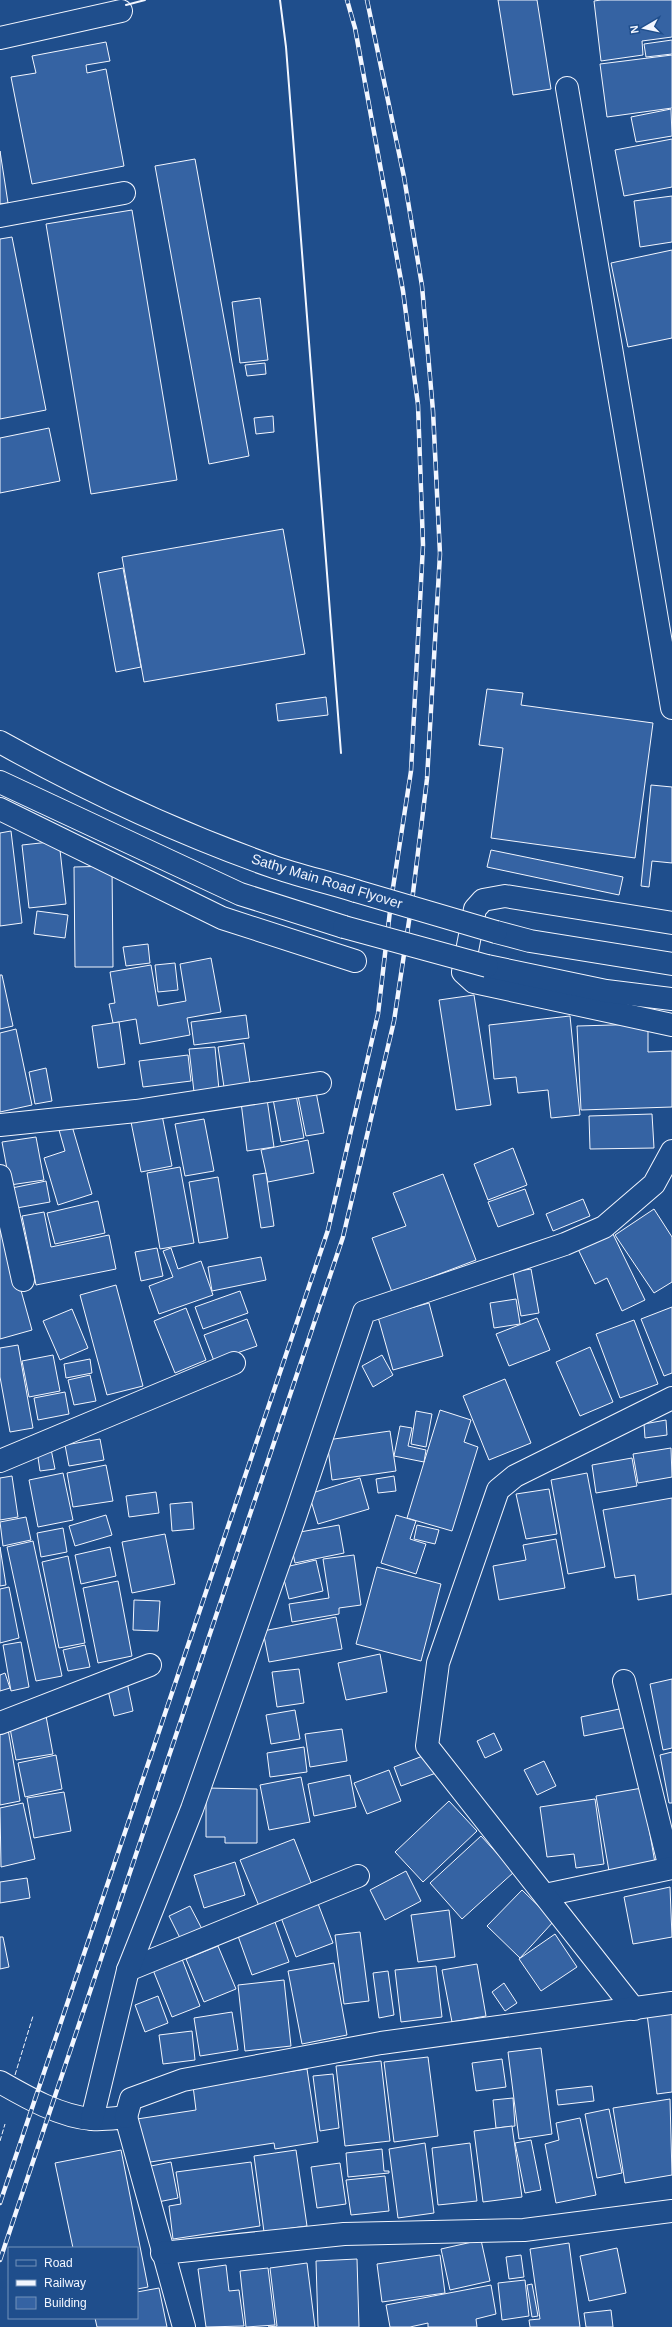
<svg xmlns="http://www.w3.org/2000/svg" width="672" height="2327" viewBox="0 0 672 2327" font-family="Arial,sans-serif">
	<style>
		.building { fill: #3563a3; stroke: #f2f6ff }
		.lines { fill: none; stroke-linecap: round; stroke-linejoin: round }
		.minor-casing { stroke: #f2f6ff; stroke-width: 24 }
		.highway-casing { stroke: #f2f6ff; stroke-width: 24 }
		.minor { stroke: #1f4e8c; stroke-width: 22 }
		.highway { stroke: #1f4e8c; stroke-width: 22 }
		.rail-casing { stroke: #f2f6ff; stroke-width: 4.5 }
		.rail { stroke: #1f4e8c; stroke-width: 3; stroke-dasharray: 9; stroke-linecap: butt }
		.highway-bridge-casing { stroke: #f2f6ff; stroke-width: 24; stroke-linecap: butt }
		.highway-bridge { stroke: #1f4e8c; stroke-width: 22 }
		.fence { stroke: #f2f6ff; stroke-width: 1; stroke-dasharray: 5 2; stroke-linecap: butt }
		.wall { stroke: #f2f6ff; stroke-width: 2 }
		.labels { text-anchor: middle; stroke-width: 3; stroke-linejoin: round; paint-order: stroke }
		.street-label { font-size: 14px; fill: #f2f6ff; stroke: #1f4e8c }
	</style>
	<rect width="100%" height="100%" fill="#1f4e8c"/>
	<g class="building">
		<polygon points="498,0 537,0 551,89 513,95"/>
		<polygon points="601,0 672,0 672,37 642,41 643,55 601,61 594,1"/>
		<polygon points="672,40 672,54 646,57 644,44"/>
		<polygon points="106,42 110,61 86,65 87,73 106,69 124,166 32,184 11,77 36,73 32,56"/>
		<polygon points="672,55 672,108 607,117 600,64"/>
		<polygon points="671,109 672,136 636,142 631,117"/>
		<polygon points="672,139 672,187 624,196 615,150"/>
		<polygon points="0,151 8,203 0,204"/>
		<polygon points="195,159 249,456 209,464 155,166"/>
		<polygon points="672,196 672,242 640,247 634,201"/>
		<polygon points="132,210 177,480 91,494 46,224"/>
		<polygon points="12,237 46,410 0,419 0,239"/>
		<polygon points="672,250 672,338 628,347 611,263"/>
		<polygon points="260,298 268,360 240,363 232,302"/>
		<polygon points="265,363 266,374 247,376 245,365"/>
		<polygon points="273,416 274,432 256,434 254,418"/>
		<polygon points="49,428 60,481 0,493 0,438"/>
		<polygon points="283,529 305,654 144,682 122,557"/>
		<polygon points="123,568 141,667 116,672 98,573"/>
		<polygon points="487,689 523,693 521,705 653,723 635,858 491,838 503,748 479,745"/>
		<polygon points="326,697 328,715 278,721 276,704"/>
		<polygon points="651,785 672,787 672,863 652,861 649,887 641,886"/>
		<polygon points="11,831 22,923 0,926 0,833"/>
		<polygon points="59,841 66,904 29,908 22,845"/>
		<polygon points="491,850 623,877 619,895 487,867"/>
		<polygon points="112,866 113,967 75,967 74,867"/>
		<polygon points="37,911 68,915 65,938 34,934"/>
		<polygon points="148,944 150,963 126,966 123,947"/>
		<polygon points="211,958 221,1012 187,1018 190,1035 140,1044 136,1019 113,1023 109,1004 115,1003 110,972 151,965 158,1006 186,1001 180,964"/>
		<polygon points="175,963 178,990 158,992 155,965"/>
		<polygon points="0,975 2,975 13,1026 0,1029"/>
		<polygon points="474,995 491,1105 456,1110 439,1000"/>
		<polygon points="246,1015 249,1038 194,1045 191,1022"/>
		<polygon points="570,1016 580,1115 551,1118 548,1090 518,1093 516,1077 494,1079 489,1025"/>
		<polygon points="119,1022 125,1064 98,1068 92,1026"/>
		<polygon points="648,1024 648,1052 672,1051 672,1107 581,1110 577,1026"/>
		<polygon points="16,1029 32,1105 0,1112 0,1033"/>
		<polygon points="244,1043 250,1083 224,1087 218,1047"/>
		<polygon points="215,1047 219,1090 194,1092 189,1049"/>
		<polygon points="188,1055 191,1081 143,1087 139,1061"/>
		<polygon points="46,1068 52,1101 35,1104 29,1072"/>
		<polygon points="316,1092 324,1133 306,1136 298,1096"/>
		<polygon points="296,1095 304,1138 281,1142 273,1099"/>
		<polygon points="267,1099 274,1147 247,1151 241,1102"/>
		<polygon points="161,1110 172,1166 141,1172 130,1117"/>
		<polygon points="652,1114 654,1148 590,1149 589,1116"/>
		<polygon points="204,1119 214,1171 185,1176 175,1124"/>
		<polygon points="72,1126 92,1194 58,1205 44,1158 65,1151 59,1130"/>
		<polygon points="36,1137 44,1180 10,1185 2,1142"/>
		<polygon points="308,1140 314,1173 268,1182 261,1150"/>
		<polygon points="513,1148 527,1185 488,1200 474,1164"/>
		<polygon points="180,1167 194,1243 160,1249 147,1173"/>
		<polygon points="266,1173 274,1226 261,1228 253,1175"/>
		<polygon points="443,1174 476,1260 392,1292 372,1238 406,1226 393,1193"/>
		<polygon points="218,1177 228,1238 199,1243 189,1182"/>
		<polygon points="46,1181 50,1202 11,1209 7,1189"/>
		<polygon points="525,1189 534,1214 498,1227 488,1202"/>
		<polygon points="583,1199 590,1216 553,1231 546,1214"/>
		<polygon points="98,1201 105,1233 55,1244 47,1213"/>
		<polygon points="654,1209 672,1237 672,1282 654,1293 615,1235"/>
		<polygon points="44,1212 51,1247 109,1235 116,1269 36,1285 22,1216"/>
		<polygon points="2,1222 32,1330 0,1339 0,1223"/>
		<polygon points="611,1230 645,1300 622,1311 607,1278 595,1284 577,1247"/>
		<polygon points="157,1248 163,1276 141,1281 135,1252"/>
		<polygon points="171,1248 178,1269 201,1261 213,1295 159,1314 149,1286 173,1277 163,1251"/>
		<polygon points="261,1257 266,1280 212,1291 208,1267"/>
		<polygon points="531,1269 539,1313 521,1316 513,1272"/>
		<polygon points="116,1285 143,1386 107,1395 80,1295"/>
		<polygon points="240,1291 248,1313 203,1329 195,1307"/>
		<polygon points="516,1299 520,1324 494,1328 490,1303"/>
		<polygon points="429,1303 443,1356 393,1370 378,1317"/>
		<polygon points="672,1307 672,1373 664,1376 641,1319"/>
		<polygon points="186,1308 206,1360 175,1373 154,1321"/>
		<polygon points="72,1309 88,1348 60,1360 43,1321"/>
		<polygon points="537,1318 550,1350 509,1366 496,1334"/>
		<polygon points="247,1319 257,1346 214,1361 204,1335"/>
		<polygon points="634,1320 658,1384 620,1398 596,1334"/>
		<polygon points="18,1345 33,1428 10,1432 0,1377 0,1348"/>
		<polygon points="590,1347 613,1402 580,1416 556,1362"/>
		<polygon points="53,1355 60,1391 29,1397 22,1361"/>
		<polygon points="382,1355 393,1375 373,1387 362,1366"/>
		<polygon points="90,1359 92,1373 66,1378 64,1364"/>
		<polygon points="90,1375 96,1401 74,1405 68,1380"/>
		<polygon points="505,1379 531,1443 489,1460 463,1396"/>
		<polygon points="65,1392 69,1414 38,1420 34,1398"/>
		<polygon points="440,1410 471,1420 464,1442 478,1447 452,1531 407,1518"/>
		<polygon points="416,1411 432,1414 426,1447 411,1444"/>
		<polygon points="666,1420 667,1435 645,1438 644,1424"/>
		<polygon points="400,1426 412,1428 408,1446 426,1450 424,1462 394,1456"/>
		<polygon points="390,1431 396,1471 332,1480 327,1440"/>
		<polygon points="100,1439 104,1460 69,1466 65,1445"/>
		<polygon points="671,1448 672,1477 638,1483 633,1454"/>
		<polygon points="51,1449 55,1469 40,1471 37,1451"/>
		<polygon points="632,1458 637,1486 596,1493 592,1465"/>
		<polygon points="106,1465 113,1501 73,1507 67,1473"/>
		<polygon points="63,1473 73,1520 38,1527 29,1480"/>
		<polygon points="587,1473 605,1567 568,1574 551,1480"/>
		<polygon points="12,1476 18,1517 0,1520 0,1478"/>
		<polygon points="394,1476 396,1491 378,1493 376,1479"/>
		<polygon points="360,1478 369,1509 318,1524 309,1494"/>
		<polygon points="549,1489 557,1534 526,1539 516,1494"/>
		<polygon points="156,1492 159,1513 129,1517 126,1496"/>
		<polygon points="672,1498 672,1594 638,1600 635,1575 615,1578 603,1510"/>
		<polygon points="192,1502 194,1529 172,1531 170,1504"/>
		<polygon points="106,1515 112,1535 75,1546 69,1526"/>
		<polygon points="396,1515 416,1521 410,1539 426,1544 416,1574 381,1563"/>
		<polygon points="26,1517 31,1540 3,1546 0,1522"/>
		<polygon points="339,1525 344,1553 295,1563 289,1534"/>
		<polygon points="417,1525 439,1530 435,1544 414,1539"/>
		<polygon points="63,1528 67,1552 41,1557 37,1533"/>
		<polygon points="165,1534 175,1584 132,1593 122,1542"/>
		<polygon points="556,1539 565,1588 499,1600 493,1566 526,1560 523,1545"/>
		<polygon points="33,1541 62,1676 36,1681 7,1547"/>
		<polygon points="0,1547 6,1585 0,1586"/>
		<polygon points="110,1547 116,1576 81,1584 75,1555"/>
		<polygon points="354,1555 361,1605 339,1608 339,1614 292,1622 289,1604 329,1598 323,1559"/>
		<polygon points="68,1556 85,1643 59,1648 42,1562"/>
		<polygon points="316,1560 323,1591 289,1599 281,1568"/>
		<polygon points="377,1567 441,1584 421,1661 356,1644"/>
		<polygon points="118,1581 132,1656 98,1663 83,1588"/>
		<polygon points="9,1587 19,1638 0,1643 0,1589"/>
		<polygon points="134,1600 160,1601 158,1631 133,1630"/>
		<polygon points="336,1617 342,1649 269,1662 263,1631"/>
		<polygon points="21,1642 29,1687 11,1691 3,1645"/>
		<polygon points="85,1645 90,1667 68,1671 63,1650"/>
		<polygon points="380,1654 387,1692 346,1700 338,1663"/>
		<polygon points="299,1669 304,1703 277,1707 272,1672"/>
		<polygon points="5,1673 10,1688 0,1691 0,1675"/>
		<polygon points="672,1679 672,1748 663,1750 650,1684"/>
		<polygon points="127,1682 133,1711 114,1716 107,1686"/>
		<polygon points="624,1708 628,1727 584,1736 581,1717"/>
		<polygon points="295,1710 300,1739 271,1744 266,1715"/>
		<polygon points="46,1716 53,1754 16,1760 9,1723"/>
		<polygon points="8,1729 20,1801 0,1805 0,1730"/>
		<polygon points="342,1729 347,1761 310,1767 305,1734"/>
		<polygon points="494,1733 502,1750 485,1758 477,1741"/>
		<polygon points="304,1747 307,1772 270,1777 267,1753"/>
		<polygon points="672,1752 672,1803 669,1803 660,1755"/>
		<polygon points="428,1754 436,1773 401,1786 394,1767"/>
		<polygon points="56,1755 62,1789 25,1797 18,1763"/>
		<polygon points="544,1761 556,1786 537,1795 524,1770"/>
		<polygon points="389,1770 401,1801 367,1814 354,1783"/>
		<polygon points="350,1775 356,1807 314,1816 308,1784"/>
		<polygon points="301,1777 310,1822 269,1830 260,1785"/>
		<polygon points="206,1788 257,1789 257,1843 225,1843 225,1837 206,1837"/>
		<polygon points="642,1788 655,1863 609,1871 596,1796"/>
		<polygon points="64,1792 71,1831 34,1838 27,1798"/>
		<polygon points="595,1799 604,1864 576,1868 574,1854 547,1857 540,1807"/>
		<polygon points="449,1801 477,1831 423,1882 395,1852"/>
		<polygon points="23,1803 35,1859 1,1867 0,1808"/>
		<polygon points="481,1836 514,1872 462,1919 430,1883"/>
		<polygon points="294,1839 312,1885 259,1906 240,1860"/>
		<polygon points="235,1862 245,1895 204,1908 194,1875"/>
		<polygon points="406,1871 421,1901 385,1920 370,1890"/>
		<polygon points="27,1878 30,1898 0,1903 0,1882"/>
		<polygon points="670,1887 672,1937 633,1944 624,1897"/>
		<polygon points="522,1890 554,1921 520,1958 487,1926"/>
		<polygon points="317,1901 333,1943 296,1957 280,1915"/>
		<polygon points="190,1906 202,1929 181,1940 169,1916"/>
		<polygon points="449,1910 455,1957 418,1962 411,1915"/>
		<polygon points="275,1922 289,1962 252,1975 238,1936"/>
		<polygon points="360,1932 369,2001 344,2004 335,1935"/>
		<polygon points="555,1934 577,1967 541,1991 519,1959"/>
		<polygon points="0,1937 3,1937 9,1967 0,1969"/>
		<polygon points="218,1946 236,1989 204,2002 186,1959"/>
		<polygon points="182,1959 200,2006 172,2017 153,1970"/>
		<polygon points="334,1963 347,2035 302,2044 288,1971"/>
		<polygon points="477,1964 486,2016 452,2022 442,1970"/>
		<polygon points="436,1966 442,2017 401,2022 395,1970"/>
		<polygon points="388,1971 394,2015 379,2018 373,1973"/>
		<polygon points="284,1980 291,2046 245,2051 238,1985"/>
		<polygon points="504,1983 517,2003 505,2011 492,1992"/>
		<polygon points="158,1996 168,2023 145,2032 135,2005"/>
		<polygon points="672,2011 672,2092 657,2094 647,2014"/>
		<polygon points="232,2012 238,2050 200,2056 194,2018"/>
		<polygon points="192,2031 195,2060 163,2064 159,2035"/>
		<polygon points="541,2048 552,2134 519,2139 508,2052"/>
		<polygon points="428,2057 438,2136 394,2142 384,2062"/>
		<polygon points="502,2059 506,2087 476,2091 472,2063"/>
		<polygon points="381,2061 390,2141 345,2146 336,2066"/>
		<polygon points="307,2069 318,2142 275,2149 274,2143 144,2163 137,2119 196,2110 193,2086"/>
		<polygon points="333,2074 339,2128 320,2131 313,2076"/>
		<polygon points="592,2086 594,2101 558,2105 556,2090"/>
		<polygon points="513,2098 515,2126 496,2128 493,2100"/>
		<polygon points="670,2099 672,2175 625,2183 613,2108"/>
		<polygon points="609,2109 622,2173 597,2178 585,2114"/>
		<polygon points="580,2118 596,2195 556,2203 545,2144 559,2140 556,2123"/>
		<polygon points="512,2126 522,2197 483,2202 474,2131"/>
		<polygon points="531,2140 541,2190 525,2193 515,2143"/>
		<polygon points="425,2143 434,2213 398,2218 389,2149"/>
		<polygon points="470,2143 477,2201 438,2205 432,2148"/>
		<polygon points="382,2149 384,2171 389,2171 389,2173 348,2177 346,2153"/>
		<polygon points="121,2150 148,2287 137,2289 137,2248 73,2248 55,2163"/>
		<polygon points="296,2150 307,2226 264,2232 254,2156"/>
		<polygon points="171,2162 178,2198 153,2203 146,2167"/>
		<polygon points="251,2162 260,2226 173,2239 169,2206 181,2204 176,2172"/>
		<polygon points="340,2163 346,2204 317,2208 311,2167"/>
		<polygon points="385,2176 389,2211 351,2215 346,2180"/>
		<polygon points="481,2240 490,2281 450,2290 441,2249"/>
		<polygon points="569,2243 580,2327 530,2327 529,2320 540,2319 530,2249"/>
		<polygon points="617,2248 626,2293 589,2301 580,2256"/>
		<polygon points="440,2255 445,2293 382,2302 377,2264"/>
		<polygon points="521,2255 524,2277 509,2279 506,2257"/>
		<polygon points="357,2259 359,2327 318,2327 316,2261"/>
		<polygon points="307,2263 315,2327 268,2327 277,2326 270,2268"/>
		<polygon points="226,2265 229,2291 239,2290 244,2326 206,2327 198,2269"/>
		<polygon points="268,2268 275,2325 246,2327 240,2271"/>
		<polygon points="525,2280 529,2316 502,2320 498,2283"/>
		<polygon points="532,2284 538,2316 532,2317 527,2285"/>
		<polygon points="491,2285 496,2314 476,2319 477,2327 428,2327 428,2323 410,2327 390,2327 386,2305"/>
		<polygon points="159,2288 167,2327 97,2327 95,2318 137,2318 137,2292"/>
		<polygon points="611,2310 613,2327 586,2327 584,2313"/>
	</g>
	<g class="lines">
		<g class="minor-casing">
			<g id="minor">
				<polyline points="0,38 121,11"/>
				<polyline points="567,88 672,708"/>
				<polyline points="0,216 124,193"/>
				<polyline points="0,809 222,918 355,961"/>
				<polyline points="672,923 505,896 483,900 475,909 463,972 474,982 672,1025"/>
				<polyline points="0,1125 136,1111 320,1083"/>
				<polyline points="0,1176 23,1280"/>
				<polyline points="0,1461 234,1363"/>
				<polyline points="624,1681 670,1868"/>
				<polyline points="0,1723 150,1665"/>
				<polyline points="545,1895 672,1868"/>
				<polyline points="128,1970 358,1876"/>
				<polyline points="634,2009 427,1746 438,1663 498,1490 515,1476 672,1398"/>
				<path d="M0,2082C26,2097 61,2117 92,2119C103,2120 115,2118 126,2117L184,2327"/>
				<polyline points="126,2117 131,2099 183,2080 381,2043 672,2003"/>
				<polyline points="92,2119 128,1970 192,1809 295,1517 364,1312 565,1244 604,1227 654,1184 672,1151"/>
				<polyline points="162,2253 344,2234 524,2230 672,2211"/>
			</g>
		</g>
		<g class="highway-casing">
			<g id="highway">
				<path d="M0,742C86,790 178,833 271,866C299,876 328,882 356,891"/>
				<polyline points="0,782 240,894 344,927"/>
				<polyline points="496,932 530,941 672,964"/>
				<polyline points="487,966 606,991 672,999"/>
			</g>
		</g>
		<use href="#minor" class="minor"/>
		<use href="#highway" class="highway"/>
		<g class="rail-casing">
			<g id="rail">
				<polyline points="0,2203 328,1230 378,1014 392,894 411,771 423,545 418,405 403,291 355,28 347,0"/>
				<polyline points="0,2260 343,1237 394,1021 412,901 427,779 440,554 433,411 422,286 404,177 367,0"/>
			</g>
		</g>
		<use href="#rail" class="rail"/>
		<g class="highway-bridge-casing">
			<g id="highway-bridge">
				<polyline points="356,891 496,932"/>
				<polyline points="344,927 487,966"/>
			</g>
		</g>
		<use href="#highway-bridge" class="highway-bridge"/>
		<g class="fence">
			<polyline points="15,2075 33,2016"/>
			<polyline points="0,2141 5,2124"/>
		</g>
		<g class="wall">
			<polyline points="280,0 286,47 341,753"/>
			<polyline points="126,5 145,0"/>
		</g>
	</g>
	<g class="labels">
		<g class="street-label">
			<text transform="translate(327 881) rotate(17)" y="5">Sathy Main Road Flyover</text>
		</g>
	</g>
	<rect x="8" y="2247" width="130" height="72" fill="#1f4e8c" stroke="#7391ba"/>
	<rect x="16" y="2260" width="20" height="6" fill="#1f4e8c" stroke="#7391ba"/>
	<text x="44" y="2267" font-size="12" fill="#f2f6ff">Road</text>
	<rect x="16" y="2280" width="20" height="6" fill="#f2f6ff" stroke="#7391ba"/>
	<text x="44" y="2287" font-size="12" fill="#f2f6ff">Railway</text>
	<rect x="16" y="2297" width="20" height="12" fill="#3563a3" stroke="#7391ba"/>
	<text x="44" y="2307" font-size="12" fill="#f2f6ff">Building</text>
	<g transform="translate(644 28) rotate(261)" stroke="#1f4e8c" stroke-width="3" paint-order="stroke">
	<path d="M0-3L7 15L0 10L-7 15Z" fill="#f2f6ff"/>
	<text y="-6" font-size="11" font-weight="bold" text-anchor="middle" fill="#f2f6ff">N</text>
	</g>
</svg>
